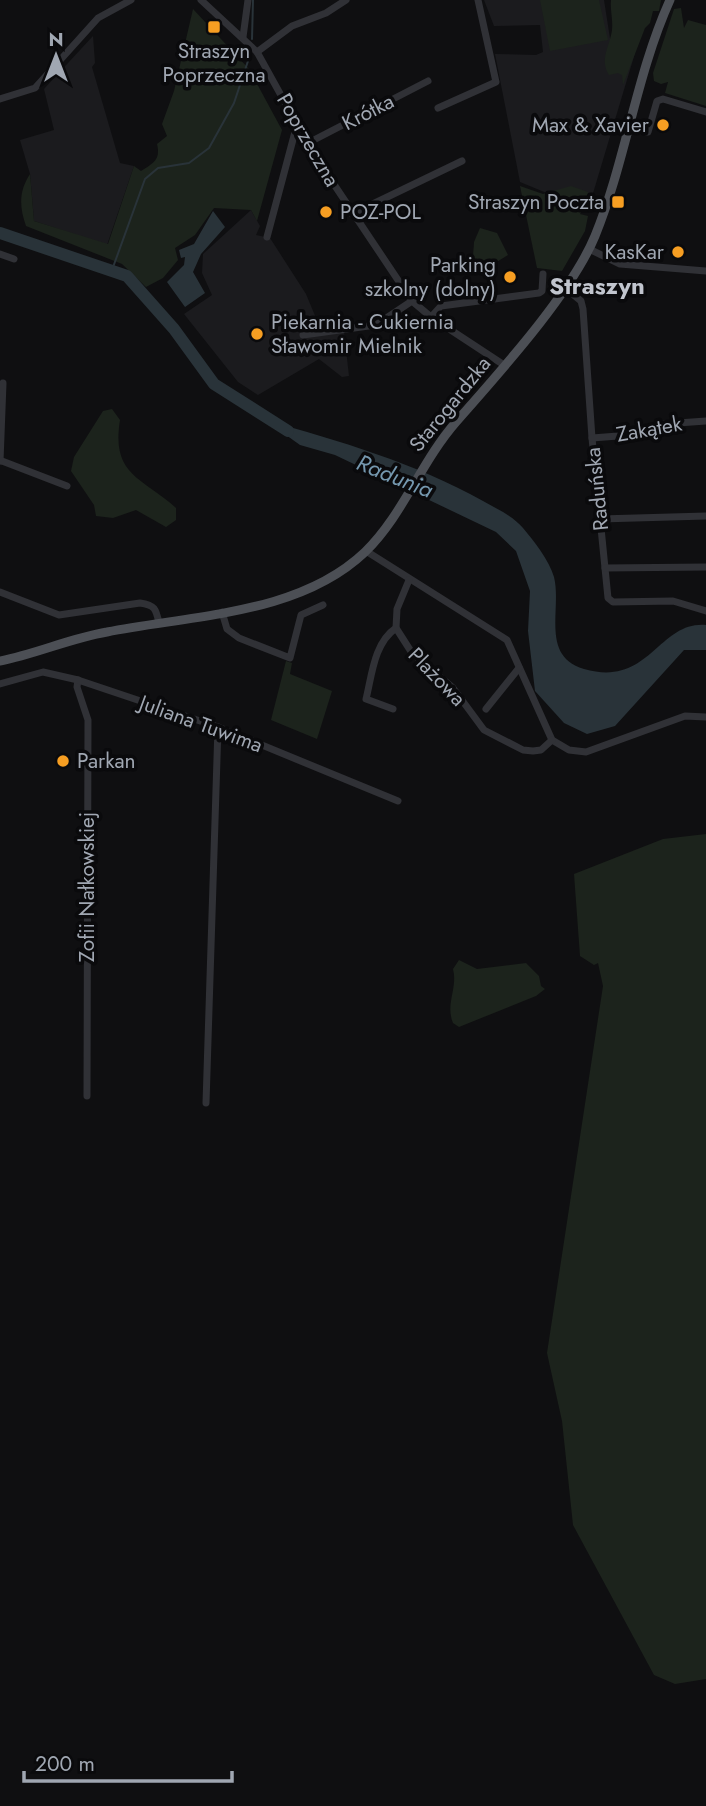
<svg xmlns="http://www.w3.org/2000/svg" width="706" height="1806" viewBox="0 0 706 1806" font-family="Jost,sans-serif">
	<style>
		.built { fill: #1b1b1e }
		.green { fill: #1c231c }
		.water { fill: #293339 }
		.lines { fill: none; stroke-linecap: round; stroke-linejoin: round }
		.stream { stroke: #293339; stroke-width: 2 }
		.river { stroke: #293339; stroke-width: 12 }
		.minor { stroke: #303136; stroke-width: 7 }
		.major { stroke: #4c4f55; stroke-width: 9 }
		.poi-dot { fill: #f69e22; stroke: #0a0a0c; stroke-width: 2.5 }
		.labels { text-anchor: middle; stroke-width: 7; stroke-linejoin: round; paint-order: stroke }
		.poi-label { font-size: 21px; fill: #a0a7b2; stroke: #0a0a0c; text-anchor: end }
		.street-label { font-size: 21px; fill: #a0a7b2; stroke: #0a0a0c }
		.water-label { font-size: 23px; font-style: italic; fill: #7598af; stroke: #0a0a0c }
		.quarter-label { font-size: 24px; font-weight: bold; fill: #c1c5ce; stroke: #0a0a0c }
	</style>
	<rect width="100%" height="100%" fill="#0f0f11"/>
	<g class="built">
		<polygon points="484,0 604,0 612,51 635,53 588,210 520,182 495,54 536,55 543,52 540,25 494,26"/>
		<polygon points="93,36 95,63 92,67 120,163 134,166 107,245 34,221 30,174 20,140 54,130 44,89"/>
		<polygon points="251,210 260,226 256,235 270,238 306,294 321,330 344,332 349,376 342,377 319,359 258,395 238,382 184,314 212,295 202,273 203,254"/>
	</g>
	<g class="green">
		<polygon points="540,0 599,0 608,40 550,51"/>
		<path d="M611,0H661L659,11H653L650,23L645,28L623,85L622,75L618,73L609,75C599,59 610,46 612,30C613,19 610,10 611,0Z"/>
		<polygon points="681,8 684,28 688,20 706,25 706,106 665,93 668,82 661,84 654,81 653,73 674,9"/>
		<path d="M193,9L249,69L282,130L257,221L251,210L214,208L195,235L175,248L178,260L163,278L146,287L122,264L26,226C19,206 19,191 30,174L34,221L108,244L134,166L141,171C153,163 161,160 157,144L167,136L162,124L174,91Z"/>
		<polygon points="520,186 543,194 571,186 588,192 588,201 580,214 588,216 585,231 562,271 537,268"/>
		<polygon points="480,228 497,233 508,255 495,263 481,266 473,257 474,242"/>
		<path d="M112,409L120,420C111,476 142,477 176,508V520L166,527L136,510L113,518L96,516L94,505L71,471L74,457L103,411Z"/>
		<polygon points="286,661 292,663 290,674 332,691 317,739 271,720"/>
		<polygon points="706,834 706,1679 675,1684 654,1675 573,1525 562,1421 547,1353 603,986 598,963 594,965 580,956 574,874 663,839"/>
		<path d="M459,960L477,969L526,963L539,976L541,986L545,989L536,996L459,1027L453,1023C445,1004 458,988 453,969Z"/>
	</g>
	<g class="water">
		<polygon points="213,211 225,227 201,254 193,272 205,293 185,307 167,282 184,265 185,257 181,258 179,250 194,244"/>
		<path d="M265,420C340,441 415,463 483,501C497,509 513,516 523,528C534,541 549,560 554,577C562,609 540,656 584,669C650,688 658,621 706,625V650H684L615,726L587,734L564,723L535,691L528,631L530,591L516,551L496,532L335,455L300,445Z"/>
	</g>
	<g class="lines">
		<g class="stream">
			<polyline points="252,39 253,0"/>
			<polyline points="112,270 145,179 158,168 189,163 209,148 234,103 250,55"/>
		</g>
		<polyline class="river" points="0,233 127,276 174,329 214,384 288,431"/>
		<g class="minor">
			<polyline points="201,0 257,52 313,153 412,301 431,317 504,365"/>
			<polyline points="243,37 248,0"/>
			<polyline points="257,52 292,26 326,13 346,0"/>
			<polyline points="0,99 35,88 98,18 131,0"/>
			<polyline points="438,108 496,82 478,0"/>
			<polyline points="629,129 648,132 657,101 663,99 706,112"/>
			<polyline points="308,143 428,81"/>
			<polyline points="352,214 462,161"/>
			<polyline points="267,237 295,132 300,129"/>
			<polyline points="589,249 620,264 706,271"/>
			<polyline points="0,254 14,259"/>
			<polyline points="564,287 581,301 583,309 592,438 608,598 613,602 673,601 706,611"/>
			<polyline points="431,317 441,306 539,293 542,291 543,274"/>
			<polyline points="303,335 376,325 412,301"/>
			<polyline points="592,438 631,435 664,424 706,421"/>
			<polyline points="0,461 3,383"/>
			<polyline points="2,461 67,486"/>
			<polyline points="600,519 706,516"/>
			<polyline points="366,551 507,640 552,740 569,750 586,752 685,716 706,717"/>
			<polyline points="605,568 706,567"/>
			<path d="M0,592L59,615L140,603C155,605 156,609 159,623"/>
			<polyline points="222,612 227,629 239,638 290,658 301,615 323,605"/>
			<polyline points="396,628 412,653 453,688 484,730 523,750 533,751 541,750 552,740"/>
			<polyline points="78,680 77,687 88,720 87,1096"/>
			<polyline points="0,684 43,672 78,680 218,727 398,801"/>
			<path d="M393,709L366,699C372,675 374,643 396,628L397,609L409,580"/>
			<polyline points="486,709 519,668"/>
			<polyline points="206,1103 218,727"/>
		</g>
		<path class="major" d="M0,661C36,654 71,638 107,632C192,615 299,615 365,552C403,515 421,462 456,422C498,374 571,294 595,236C626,160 636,75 670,0"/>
	</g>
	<g class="poi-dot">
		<rect x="207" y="20" width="14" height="14" rx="3.5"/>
		<circle cx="663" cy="125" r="7"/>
		<rect x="611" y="195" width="14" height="14" rx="3.5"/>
		<circle cx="326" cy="212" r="7"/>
		<circle cx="678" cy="252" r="7"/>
		<circle cx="510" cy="277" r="7"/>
		<circle cx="257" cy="334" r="7"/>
		<circle cx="63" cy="761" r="7"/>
	</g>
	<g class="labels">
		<g class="poi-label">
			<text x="214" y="58" text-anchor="middle">Straszyn<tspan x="214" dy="24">Poprzeczna</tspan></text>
			<text x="649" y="132">Max &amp; Xavier</text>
			<text x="604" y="209">Straszyn Poczta</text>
			<text x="340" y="219" text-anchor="start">POZ-POL</text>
			<text x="664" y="259">KasKar</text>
			<text x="496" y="272">Parking<tspan x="496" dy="24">szkolny (dolny)</tspan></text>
			<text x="271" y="329" text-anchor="start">Piekarnia - Cukiernia<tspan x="271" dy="24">Sławomir Mielnik</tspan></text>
			<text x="77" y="768" text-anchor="start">Parkan</text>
		</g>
		<g class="street-label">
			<text transform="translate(368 112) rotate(-27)" y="7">Krótka</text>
			<text transform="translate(308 140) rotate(60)" y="7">Poprzeczna</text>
			<text transform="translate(450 404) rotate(-51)" y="7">Starogardzka</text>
			<text transform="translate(649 429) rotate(-10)" y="7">Zakątek</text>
			<text transform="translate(597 489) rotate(-96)" y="7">Raduńska</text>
			<text transform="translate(437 677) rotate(46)" y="7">Plażowa</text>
			<text transform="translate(201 724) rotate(20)" y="7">Juliana Tuwima</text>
			<text transform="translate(87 887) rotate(-90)" y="7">Zofii Nałkowskiej</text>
		</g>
		<g class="water-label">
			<text transform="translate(395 476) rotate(22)" y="8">Radunia</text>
		</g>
		<g class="quarter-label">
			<text x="597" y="294">Straszyn</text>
		</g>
	</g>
	<g transform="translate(56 56)" stroke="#0a0a0c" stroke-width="5" paint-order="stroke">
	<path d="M0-5L12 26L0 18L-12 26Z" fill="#a0a7b2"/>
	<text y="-10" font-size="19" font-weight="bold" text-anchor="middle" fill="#a0a7b2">N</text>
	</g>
	<path d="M24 1771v10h208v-10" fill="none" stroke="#a0a7b2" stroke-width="3.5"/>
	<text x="35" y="1771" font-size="21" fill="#a0a7b2" stroke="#0a0a0c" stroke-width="5" paint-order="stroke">200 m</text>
</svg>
